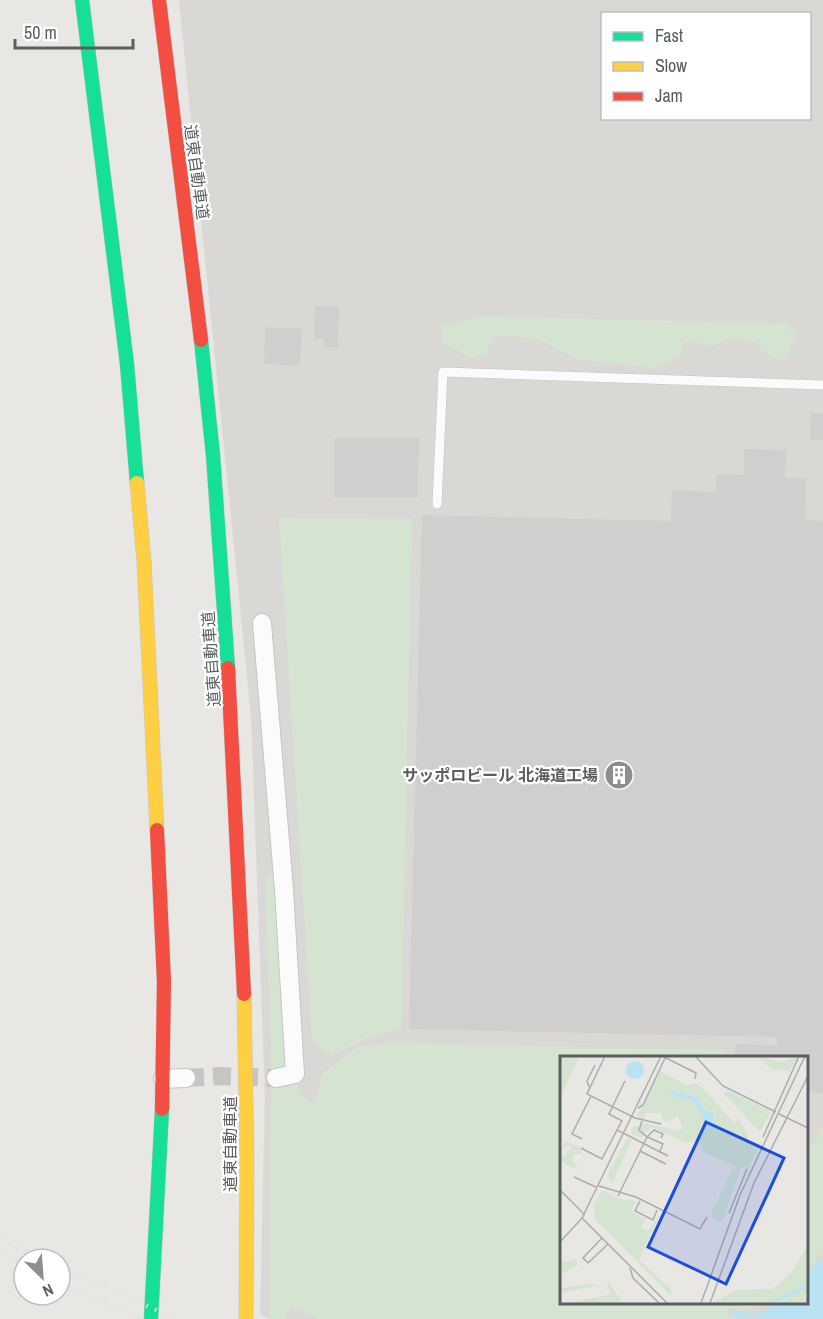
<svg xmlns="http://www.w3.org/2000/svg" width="823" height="1319" viewBox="0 0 823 1319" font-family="'Archivo Narrow','Noto Sans JP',sans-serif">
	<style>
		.industrial { fill: #dad8d5; fill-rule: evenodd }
		.green { fill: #d5e4d0 }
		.water { fill: #b9e3f3 }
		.building { fill: #d1cfcd }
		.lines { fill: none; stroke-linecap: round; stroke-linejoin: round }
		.street-tunnel { stroke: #c5c5c3; stroke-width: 18; stroke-dasharray: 18 9; stroke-linecap: butt }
		.lane-casing { stroke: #c5c5c5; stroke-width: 10 }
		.street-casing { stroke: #c5c5c5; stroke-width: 20 }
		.fast-casing { stroke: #c4c5c5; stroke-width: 15 }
		.slow-casing { stroke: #c4c5c5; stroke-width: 15 }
		.jam-casing { stroke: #c4c5c5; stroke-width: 15 }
		.lane { stroke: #fcfbfb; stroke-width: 9 }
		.street { stroke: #fcfbfb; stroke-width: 18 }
		.fast { stroke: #16e098; stroke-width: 14 }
		.slow { stroke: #ffcf43; stroke-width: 14 }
		.jam { stroke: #f24e42; stroke-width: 14 }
		.rail { stroke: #e0e1e1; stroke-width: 4.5; stroke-dasharray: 1.5 8; stroke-linecap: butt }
		.labels { text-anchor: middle; stroke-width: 4.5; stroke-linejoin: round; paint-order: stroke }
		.street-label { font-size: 16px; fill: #5a5e61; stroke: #fff }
		.poi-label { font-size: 16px; font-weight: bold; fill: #5a5e61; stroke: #fff; text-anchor: end }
		.inset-river { fill: none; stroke: #b9e3f3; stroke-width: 3 }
		.inset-road { fill: none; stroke: #acacac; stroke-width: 1.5 }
		.view { fill: #1d4ed8; fill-opacity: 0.15; stroke: #1d4ed8; stroke-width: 3 }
		.inset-edge { fill: none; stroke: #5a5e61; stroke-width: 3 }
	</style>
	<rect width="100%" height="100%" fill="#e9e7e4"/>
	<path class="industrial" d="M179,0H823V1319H270L260,1315L265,1097L251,717ZM602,14H810V118H602ZM562,1058H806V1302H562Z"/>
	<g class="green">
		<polygon points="483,316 787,324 796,336 784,361 766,355 756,342 731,338 713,346 685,341 679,357 655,368 575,359 543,341 510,335 493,337 487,354 471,358 441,342 442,327"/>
		<polygon points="279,518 412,519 401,1029 372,1036 331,1056 312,1039"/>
		<polygon points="268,875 277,878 299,1093 314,1105 322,1073 358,1047 391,1043 724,1050 727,1058 562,1058 562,1302 767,1303 747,1310 729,1308 727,1318 740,1319 321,1319 291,1307 283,1319 270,1319 271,1037 265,885"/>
		<polygon points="823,1124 823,1252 807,1273 807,1129 813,1146"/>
	</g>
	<polygon class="water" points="823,1260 823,1319 732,1318 732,1311 754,1315 781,1303 806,1302 807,1278 818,1261"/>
	<g class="building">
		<polygon points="315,306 339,306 338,348 324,347 324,339 314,339"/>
		<polygon points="265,327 302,329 300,366 264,364"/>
		<polygon points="811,413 823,413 823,440 810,440"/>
		<polygon points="334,438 419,438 418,497 334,497"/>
		<polygon points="744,449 786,450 785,478 806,478 805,520 823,521 823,1093 806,1092 806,1058 735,1058 735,1044 777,1045 777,1037 409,1029 422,515 671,521 672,490 716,492 716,474 744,475"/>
	</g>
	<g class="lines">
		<polyline class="street-tunnel" points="186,1078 220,1076 276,1078"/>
		<g class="lane-casing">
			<polyline id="lane" points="437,504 443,372 823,385"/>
		</g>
		<g class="street-casing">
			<g id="street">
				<polyline points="262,623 284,890 295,1074 276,1078"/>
				<polyline points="163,1079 186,1078"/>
			</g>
		</g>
		<g class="fast-casing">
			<g id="fast">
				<polyline points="82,0 127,364 137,483"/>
				<polyline points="201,340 213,455 228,668"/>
				<polyline points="151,1319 162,1109"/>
			</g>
		</g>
		<g class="slow-casing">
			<g id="slow">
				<polyline points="137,483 144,560 157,830"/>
				<polyline points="244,994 247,1159 246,1319"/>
			</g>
		</g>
		<g class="jam-casing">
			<g id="jam">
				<polyline points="159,0 201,340"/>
				<polyline points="228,668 244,994"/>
				<polyline points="157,830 164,982 162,1109"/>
			</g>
		</g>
		<use href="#lane" class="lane"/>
		<use href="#street" class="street"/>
		<use href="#fast" class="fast"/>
		<use href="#slow" class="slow"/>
		<use href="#jam" class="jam"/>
		<g class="rail">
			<polyline points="0,1239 44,1259"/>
			<polyline points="0,1254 24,1265"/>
			<polyline points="60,1266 176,1319"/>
			<polyline points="60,1282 140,1319"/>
		</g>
	</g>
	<defs>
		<g id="building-disc" transform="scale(1.5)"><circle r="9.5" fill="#8c8e8f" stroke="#fff"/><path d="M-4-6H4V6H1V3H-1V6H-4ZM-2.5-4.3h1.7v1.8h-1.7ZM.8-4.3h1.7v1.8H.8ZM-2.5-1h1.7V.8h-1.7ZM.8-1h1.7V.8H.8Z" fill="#fff"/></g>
	</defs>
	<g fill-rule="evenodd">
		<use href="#building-disc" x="619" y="775"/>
	</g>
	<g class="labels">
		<g class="street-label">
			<text transform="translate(197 172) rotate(82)" y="6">道東自動車道</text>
			<text transform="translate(211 659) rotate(-94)" y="6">道東自動車道</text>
			<text transform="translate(230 1144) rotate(-90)" y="6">道東自動車道</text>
		</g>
		<g class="poi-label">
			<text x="598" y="781">サッポロビール 北海道工場</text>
		</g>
	</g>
	<g transform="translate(560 1056)">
		<rect width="248" height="248" fill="#e9e7e4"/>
		<path d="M0,0H20L0,42ZM198,0L223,6L238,0L230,15L211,13ZM100,15L126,29L137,28L144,33L180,74L175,67L178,63L187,76L188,85L199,90L178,132L186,111L181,112L162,166L150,160L173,112H177L144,96L139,84L126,87L92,71L81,82L71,78L72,72L85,67L120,75L123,71L117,60L108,66L102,64V57H86L84,64L77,60ZM120,34L124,39L138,41L142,52L153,59L155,71L142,72L143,60L134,46L111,38H119ZM167,34L211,55L200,76L164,38ZM67,82L72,83L52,128L48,118ZM4,86L19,90L22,98H15L12,105L19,114L0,105V98L4,100L12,91L7,89L1,94ZM42,134L60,143L76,145L71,156L85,163L81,172L88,175L100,158L79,204L111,233V240L35,163L34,149ZM247,190V247H152L175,234L213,233L232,216ZM0,202L4,206L16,204L18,209L2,218ZM49,227L63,247H6L47,239L51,236L46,229ZM29,228L40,229L0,237V232Z" fill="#d5e4d0" fill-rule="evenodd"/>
		<path d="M66 14a9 9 0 1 1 18 0a9 9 0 1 1-18 0ZM121,33L124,39L138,41L142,52L153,59L154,71H143V61L133,45L111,39L112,34L119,38Z" fill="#b9e3f3"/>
		<path class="inset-river" d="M210,247L248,230"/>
		<path class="inset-road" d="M45,0L27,38L75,62L101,68M101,0L22,162L107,247M135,0L163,30L216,56M104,1L136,17L135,23M65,25L49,58L62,65L57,74L108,100M29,31L27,25L35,9M78,52L83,49L106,0M219,58L248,72M203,81L239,0M22,83L12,78L31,40M21,92L42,103L57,74M80,95L106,108M100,95L103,88L87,81L94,74L103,78L101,82M14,121L36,131M39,130L76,141L140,173L147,161M0,134L25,159M58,140L87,81L79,74L82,65M80,145L75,155L93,164L97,154M169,157L187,113M42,182L23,202L28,207L48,188M0,186L23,161M70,212L73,222L99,247M141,247L180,139L245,0M150,247L194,127L248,20"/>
		<path class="view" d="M146,66L224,102L166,228L88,191Z"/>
		<rect width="248" height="248" class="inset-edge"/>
	</g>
	<rect x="601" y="12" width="210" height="108" fill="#ffffff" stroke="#bdbfc0" stroke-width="1.5"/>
	<rect x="613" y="32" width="30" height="9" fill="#16e098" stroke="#bdbfc0" stroke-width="1.5"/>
	<text x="655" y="42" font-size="18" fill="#5a5e61">Fast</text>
	<rect x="613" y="62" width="30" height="9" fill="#ffcf43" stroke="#bdbfc0" stroke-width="1.5"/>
	<text x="655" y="72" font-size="18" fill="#5a5e61">Slow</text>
	<rect x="613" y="92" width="30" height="9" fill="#f24e42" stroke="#bdbfc0" stroke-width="1.5"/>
	<text x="655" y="102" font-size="18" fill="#5a5e61">Jam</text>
	<g transform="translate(42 1277) rotate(155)"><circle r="28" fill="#ffffff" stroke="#bdbfc0" stroke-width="1.5"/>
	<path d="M0-4.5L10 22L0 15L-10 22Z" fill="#8c8e8f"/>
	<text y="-9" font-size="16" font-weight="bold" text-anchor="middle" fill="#5a5e61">N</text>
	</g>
	<path d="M15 39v9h118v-9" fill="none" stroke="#5a5e61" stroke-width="3"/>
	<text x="24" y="39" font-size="18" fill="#5a5e61" stroke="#ffffff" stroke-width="4.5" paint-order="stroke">50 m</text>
</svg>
